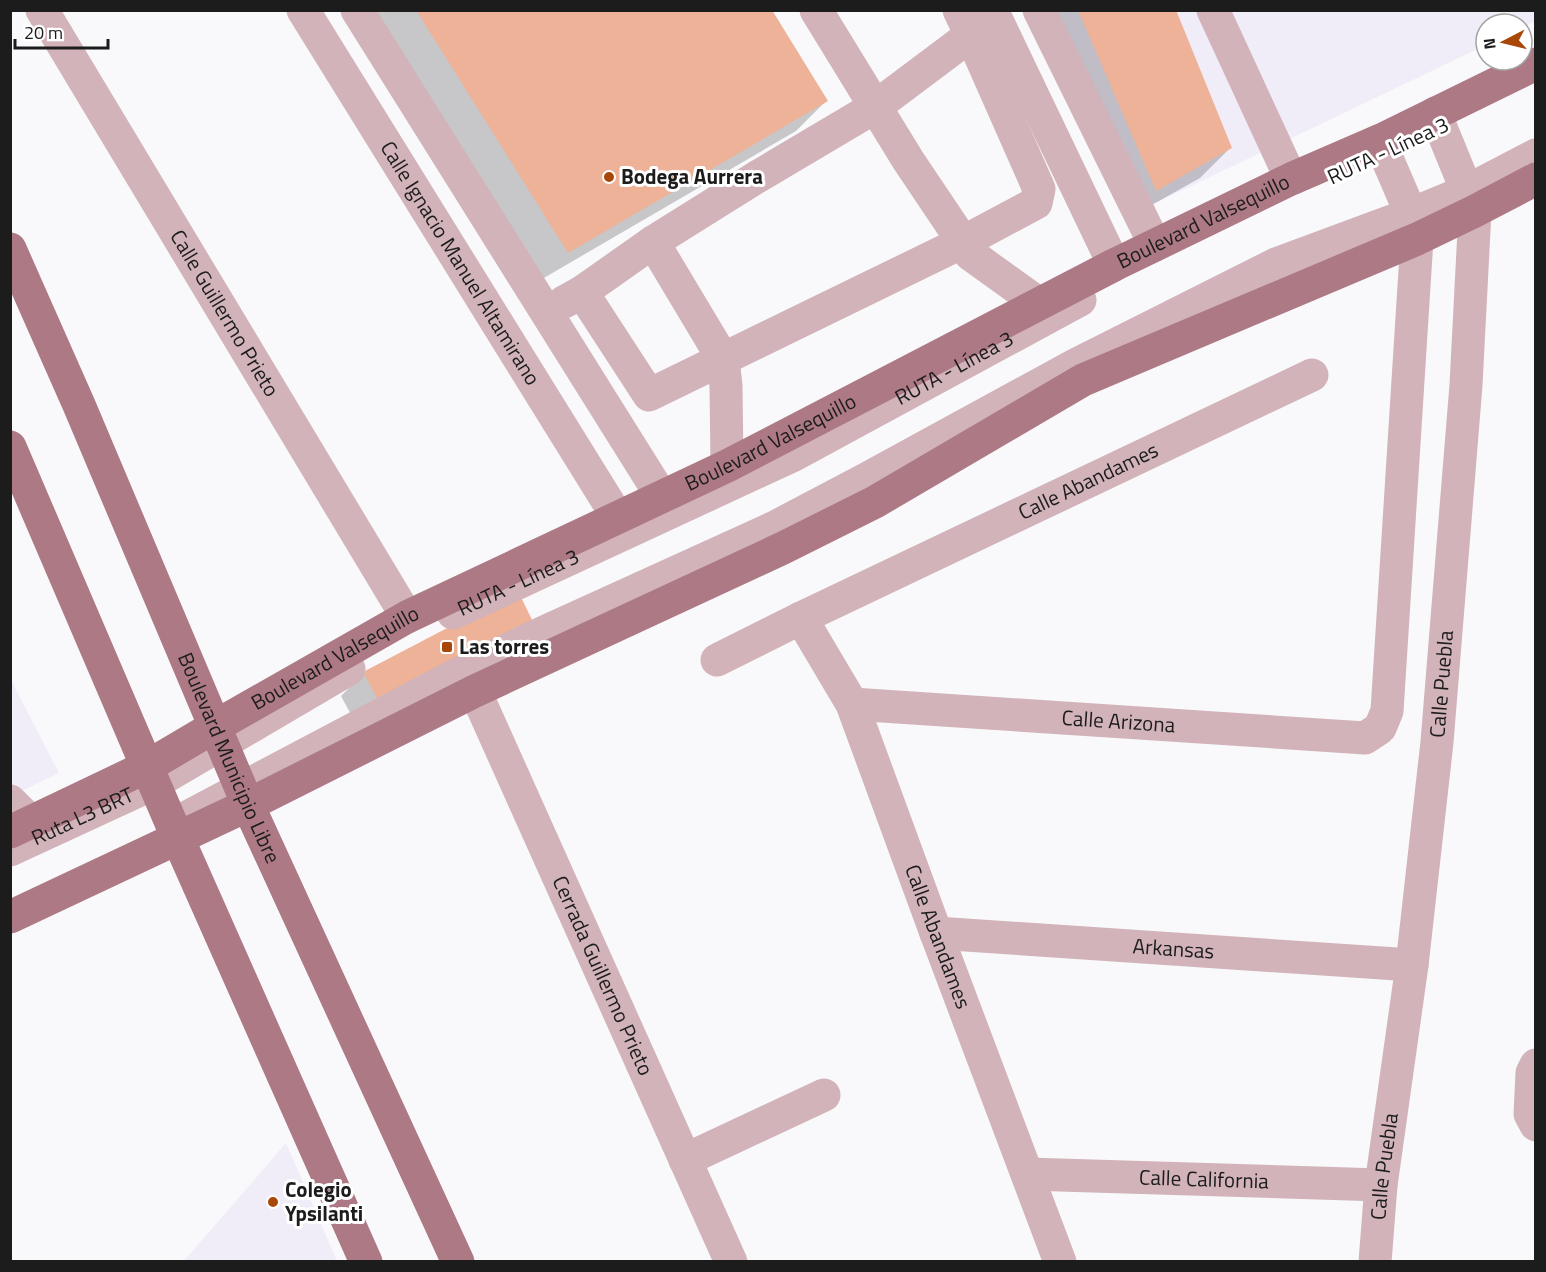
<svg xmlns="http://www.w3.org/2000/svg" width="1546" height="1272" viewBox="0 0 1546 1272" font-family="'Titillium Web',sans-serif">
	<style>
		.built { fill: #f1edf8 }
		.shadow { fill: #0003 }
		.building { fill: #edb298 }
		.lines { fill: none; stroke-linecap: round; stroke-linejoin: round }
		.minor { stroke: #d1b3b9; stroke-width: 33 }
		.major { stroke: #ac7984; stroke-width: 33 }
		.poi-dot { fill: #a94708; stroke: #fff; stroke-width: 2 }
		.labels { text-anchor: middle; stroke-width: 6; stroke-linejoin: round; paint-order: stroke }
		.street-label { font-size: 21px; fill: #1c1c1d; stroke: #fff }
		.poi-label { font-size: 21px; font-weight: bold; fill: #1c1c1d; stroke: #fff; text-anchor: start }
	</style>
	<rect width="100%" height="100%" fill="#f9f8fb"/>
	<g class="built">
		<polygon points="1535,10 1536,21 1522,28 1522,24 1486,24 1486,45 1145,208 1054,11"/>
		<polygon points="10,678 59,773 11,796 10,796"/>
		<polygon points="286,1143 337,1261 184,1261"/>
	</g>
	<g class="shadow">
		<polygon points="366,10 770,10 826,101 796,131 537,282"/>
		<polygon points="1049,10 1174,10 1230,148 1200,178 1125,220"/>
		<polygon points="517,593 355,722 341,696 364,673"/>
	</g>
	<g class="building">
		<polygon points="416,10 772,10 828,101 568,253"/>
		<polygon points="1078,10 1176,10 1232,148 1156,191"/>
		<polygon points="518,591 533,622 378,700 363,672"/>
	</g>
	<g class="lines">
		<g class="minor">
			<path id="s1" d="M42,10L407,617"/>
			<path id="s2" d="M303,10L618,518"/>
			<polyline points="357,10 662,497"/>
			<polyline points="816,10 908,160 963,242 970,254 1038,303"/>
			<polyline points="992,10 1114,265"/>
			<polyline points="1039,10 1155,245"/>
			<polyline points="1213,10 1291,179"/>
			<polyline points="653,242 723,359 726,386 727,466"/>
			<polyline points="582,292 649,395 963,242 1036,203 1039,189 971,35 959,10"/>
			<polyline points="564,302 582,292 653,242 757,177 875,107 971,35"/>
			<path id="s3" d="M453,613L794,455L1080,300"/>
			<path id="s4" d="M801,618L852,704L936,933L1060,1262"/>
			<path id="s5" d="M717,660L801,618L1312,375"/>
			<path id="s6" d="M475,691L731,1262"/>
			<path id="s7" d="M852,704L1365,738L1380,728L1387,711L1417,239L1411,214L1386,156L1381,140"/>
			<polyline points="10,801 31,822"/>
			<polyline points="174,824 450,678 542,633 775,527 866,479 1075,365 1276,264 1411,214 1467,191 1536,155"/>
			<path id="s8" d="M10,850L155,783L349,669"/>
			<path id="s9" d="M936,933L1412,965"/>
			<polyline points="1536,1065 1532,1073 1530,1114 1536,1125"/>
			<polyline points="685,1160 824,1095"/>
			<path id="s10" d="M1027,1174L1381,1185"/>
			<path id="s11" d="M1375,1262L1381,1185L1412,965L1437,742L1466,385L1475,211L1435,113"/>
		</g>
		<g class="major">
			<path id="s12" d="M10,249L79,405L248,805L458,1262"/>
			<polyline points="10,447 172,825 366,1262"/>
			<path id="s13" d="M10,832L148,766L214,727L407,617L727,466L1114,265L1291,179L1381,140L1536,64"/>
			<polyline points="10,917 248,805 475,691 783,548 875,502 1083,380 1417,239 1475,211 1536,179"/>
		</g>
	</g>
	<g class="poi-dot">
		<circle cx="609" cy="177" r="6"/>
		<rect x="441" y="641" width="12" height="12" rx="3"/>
		<circle cx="273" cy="1202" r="6"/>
	</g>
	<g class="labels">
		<g class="street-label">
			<text transform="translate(1388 151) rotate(-25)" y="7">RUTA - Línea 3</text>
			<text dy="7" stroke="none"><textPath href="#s13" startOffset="1341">Boulevard Valsequillo</textPath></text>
			<text dy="7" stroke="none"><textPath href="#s2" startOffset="298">Calle Ignacio Manuel Altamirano</textPath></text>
			<text dy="7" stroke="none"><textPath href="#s1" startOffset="354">Calle Guillermo Prieto</textPath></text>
			<text dy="7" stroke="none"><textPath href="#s3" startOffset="558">RUTA - Línea 3</textPath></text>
			<text dy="7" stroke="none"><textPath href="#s13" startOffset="855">Boulevard Valsequillo</textPath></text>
			<text dy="7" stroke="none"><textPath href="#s5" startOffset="412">Calle Abandames</textPath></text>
			<text dy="7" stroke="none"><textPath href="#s3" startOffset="72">RUTA - Línea 3</textPath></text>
			<text dy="7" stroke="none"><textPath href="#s13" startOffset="369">Boulevard Valsequillo</textPath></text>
			<text dy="7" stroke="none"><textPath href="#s11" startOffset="582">Calle Puebla</textPath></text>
			<text dy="7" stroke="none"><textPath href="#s7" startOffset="267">Calle Arizona</textPath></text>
			<text dy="7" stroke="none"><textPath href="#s12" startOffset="554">Boulevard Municipio Libre</textPath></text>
			<text dy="7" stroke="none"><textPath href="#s8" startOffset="80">Ruta L3 BRT</textPath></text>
			<text dy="7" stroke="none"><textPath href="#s4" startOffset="348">Calle Abandames</textPath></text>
			<text dy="7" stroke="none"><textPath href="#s9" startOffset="238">Arkansas</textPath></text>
			<text dy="7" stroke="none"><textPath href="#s6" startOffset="312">Cerrada Guillermo Prieto</textPath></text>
			<text dy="7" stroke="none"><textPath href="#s11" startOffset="96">Calle Puebla</textPath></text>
			<text dy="7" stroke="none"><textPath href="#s10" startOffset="177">Calle California</textPath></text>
		</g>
		<g class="poi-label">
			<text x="621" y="184">Bodega Aurrera</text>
			<text x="459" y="654">Las torres</text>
			<text x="285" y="1197">Colegio<tspan x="285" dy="24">Ypsilanti</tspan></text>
		</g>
	</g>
	<rect width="1546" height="1272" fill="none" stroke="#1c1c1d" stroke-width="24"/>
	<g transform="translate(1504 42) rotate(263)"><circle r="28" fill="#ffffff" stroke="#a4a4a5" stroke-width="1.5"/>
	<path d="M0-4.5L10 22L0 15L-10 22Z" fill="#a94708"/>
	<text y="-9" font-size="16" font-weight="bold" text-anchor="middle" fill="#1c1c1d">N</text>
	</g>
	<path d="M15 39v9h93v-9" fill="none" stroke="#1c1c1d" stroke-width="3"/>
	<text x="24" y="39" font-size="18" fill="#1c1c1d" stroke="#ffffff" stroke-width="4.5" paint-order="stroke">20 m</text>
</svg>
